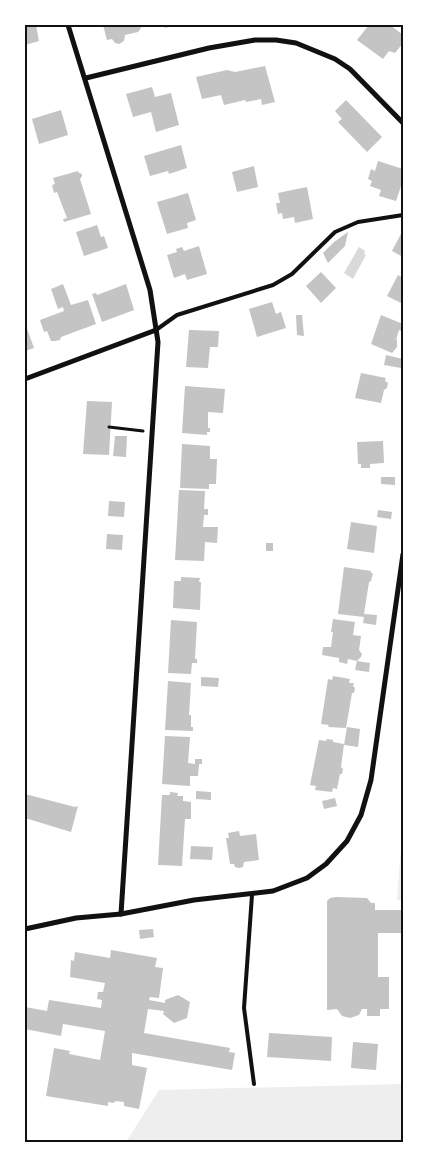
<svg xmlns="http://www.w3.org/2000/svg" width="428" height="1167" viewBox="0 0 428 1167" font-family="'DejaVu Sans',sans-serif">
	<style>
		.green { fill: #eee }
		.water { fill: #d9d9d9 }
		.building { fill: #c4c4c4 }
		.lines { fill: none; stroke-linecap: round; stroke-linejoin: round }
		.path { stroke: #111; stroke-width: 3 }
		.service { stroke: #111; stroke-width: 4 }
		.minor { stroke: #111; stroke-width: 5 }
		.neatline { fill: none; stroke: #111; stroke-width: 2 }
	</style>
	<rect width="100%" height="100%" fill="#fff"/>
	<g class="green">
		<polygon points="403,824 403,900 397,900 397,899"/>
		<polygon points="403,1084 403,1142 126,1142 159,1090"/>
	</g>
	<polygon class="water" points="359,247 365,251 364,254 366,255 353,279 344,273"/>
	<g class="building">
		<polygon points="25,25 36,25 39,41 25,45"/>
		<polygon points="103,25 140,25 141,28 138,32 125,35 124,41 119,44 115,43 112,39 107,40"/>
		<polygon points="160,25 172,25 166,28"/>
		<polygon points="369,25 390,25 403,35 403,43 395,53 389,51 383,59 357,40"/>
		<polygon points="265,66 275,102 262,105 261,99 246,102 245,100 224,105 221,95 202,99 196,77 227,70 235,72"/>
		<polygon points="152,87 155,97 171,93 179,125 156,132 151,112 133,117 126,94"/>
		<polygon points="346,100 382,137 367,152 338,122 342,119 335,111"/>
		<polygon points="61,110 68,135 39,144 32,119"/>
		<polygon points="181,145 187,168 169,174 168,171 150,176 144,156"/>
		<polygon points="378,161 403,169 403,180 396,201 379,196 381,190 370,186 372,181 368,179 371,169 375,171"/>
		<polygon points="254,166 258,187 237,192 232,172"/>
		<polygon points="78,171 79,173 82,174 82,176 80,179 91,214 64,222 63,219 67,218 57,192 54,193 52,185 55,184 53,178"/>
		<polygon points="307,187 313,219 295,223 294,217 283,219 282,213 278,214 276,203 280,203 278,193"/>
		<polygon points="188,193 196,220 187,223 188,228 167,234 157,202"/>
		<polygon points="97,225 101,237 104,236 108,248 84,256 76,232"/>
		<polygon points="403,230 403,257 392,251"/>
		<polygon points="348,232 345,246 328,263 323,253 334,242"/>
		<polygon points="199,246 207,274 187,280 185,274 174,278 167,255 177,252 176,249 182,247 184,251"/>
		<polygon points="321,272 336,288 321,303 306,286"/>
		<polygon points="398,275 403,278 403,304 387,296"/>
		<polygon points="63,284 71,305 88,300 96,324 61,337 60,340 55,341 51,341 47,331 44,332 40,320 64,311 63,307 58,309 51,289"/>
		<polygon points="126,284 134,310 102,322 92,294 96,293 97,295"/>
		<polygon points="272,302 276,314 281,312 286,328 257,337 249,309"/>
		<polygon points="296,315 302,315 304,336 297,335"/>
		<polygon points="381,315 403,324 403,332 399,330 396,340 397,340 397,347 392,353 371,344"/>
		<polygon points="25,323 34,348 25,351"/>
		<polygon points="189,330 219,331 218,347 210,347 208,368 186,367"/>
		<polygon points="386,355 403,359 401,368 384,365"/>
		<polygon points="361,373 386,378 385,381 388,383 387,388 384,390 381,403 355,398"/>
		<polygon points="185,386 225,389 223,413 208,412 208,428 210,428 210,432 207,432 207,435 182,433"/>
		<polygon points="87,401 112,402 109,455 83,454"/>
		<polygon points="115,436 127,436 126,457 113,456"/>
		<polygon points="383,441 384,463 370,464 370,468 361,468 361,464 358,464 357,442"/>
		<polygon points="182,444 210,446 210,459 217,459 216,484 209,484 209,489 180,488"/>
		<polygon points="381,477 395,477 395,485 381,484"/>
		<polygon points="179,490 205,491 204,509 208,509 208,515 204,515 203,527 218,527 217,543 205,542 204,561 175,560"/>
		<polygon points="109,501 125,502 124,517 108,516"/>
		<polygon points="378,510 392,512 391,519 377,517"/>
		<polygon points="351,522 377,526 374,553 347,549"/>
		<polygon points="107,534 123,535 122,550 106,549"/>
		<rect x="266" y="543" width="7" height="8"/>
		<polygon points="344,567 371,571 371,573 373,573 371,581 369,582 364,614 377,615 376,625 363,623 364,617 338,614"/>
		<polygon points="181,577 200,578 199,582 201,582 200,610 173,608 174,581 181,581"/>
		<polygon points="333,619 355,622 353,635 361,636 359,650 362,654 361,657 357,661 348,659 347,664 339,662 339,658 322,655 323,647 331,647 333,632 331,632"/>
		<polygon points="171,620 197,622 195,659 197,659 197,663 192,663 191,674 168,673"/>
		<polygon points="357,661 370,663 369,672 355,670"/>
		<polygon points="333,676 350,679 349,683 354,683 353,686 355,688 354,693 352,693 346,728 328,727 329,725 321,724 328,679 332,680"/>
		<polygon points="201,677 219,678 218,687 201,686"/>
		<polygon points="168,681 191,683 189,715 191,715 191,727 193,727 193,731 165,730"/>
		<polygon points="347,727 360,729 358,747 344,745"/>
		<polygon points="165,736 190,737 188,763 195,764 195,759 202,759 202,764 199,764 198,776 190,776 190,786 162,784"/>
		<polygon points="327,739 333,740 333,742 344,744 341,767 343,769 342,774 340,774 337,789 333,788 332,792 315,790 316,786 310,785 319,740 326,741"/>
		<polygon points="196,791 211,792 211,800 196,799"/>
		<polygon points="170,792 178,793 177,796 183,796 183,801 191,802 191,819 185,819 182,866 158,865 162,795 170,795"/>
		<polygon points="25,794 75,807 78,806 71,832 25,818"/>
		<polygon points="335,798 337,806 324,809 322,801"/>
		<polygon points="239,831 240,836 256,834 259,860 244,862 243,867 239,868 235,867 234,864 230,864 226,838 229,838 228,833"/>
		<polygon points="191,846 213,847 212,860 190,859"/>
		<polygon points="336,897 367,898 371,903 375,903 375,910 403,910 403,933 378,933 378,977 389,977 389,1009 380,1009 380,1016 367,1016 367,1009 362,1009 359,1015 350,1018 342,1016 337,1009 327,1010 327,901 330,898"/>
		<polygon points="153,929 154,937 140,939 139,930"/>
		<polygon points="111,950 157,958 155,967 163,968 159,998 150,997 149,1000 165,1003 165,1000 178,995 190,1002 187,1018 174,1023 163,1014 164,1011 148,1009 144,1033 230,1048 229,1052 235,1053 232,1070 132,1053 132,1065 147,1068 139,1109 124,1106 124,1102 115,1101 114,1103 108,1102 108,1106 46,1096 54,1048 70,1051 69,1054 100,1060 105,1031 63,1024 61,1036 25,1029 25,1007 47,1011 49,1000 101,1008 102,1000 97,999 98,992 103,992 105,983 70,977 71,960 74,961 75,952 110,958"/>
		<polygon points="269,1033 332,1037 331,1061 267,1057"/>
		<polygon points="353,1042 378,1044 376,1070 351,1068"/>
	</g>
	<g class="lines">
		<polyline class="path" points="109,427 143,431"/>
		<g class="service">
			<polyline points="156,330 177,315 273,285 292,274 335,232 358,222 403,215"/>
			<polyline points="252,895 244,1008 254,1084"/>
		</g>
		<g class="minor">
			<polyline points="68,25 150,290 158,342 121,914"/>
			<polyline points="86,78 209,48 255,40 276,40 296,43 335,59 350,69 403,123"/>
			<polyline points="25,379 156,330"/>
			<polyline points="25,929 76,918 121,914 194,900 273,891 307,878 326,864 347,841 361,815 371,780 403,554"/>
			<polyline points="25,1142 26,1142"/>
		</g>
	</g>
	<rect width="428" height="1167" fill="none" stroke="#ffffff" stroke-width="52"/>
	<rect x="26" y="26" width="376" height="1115" class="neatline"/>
</svg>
